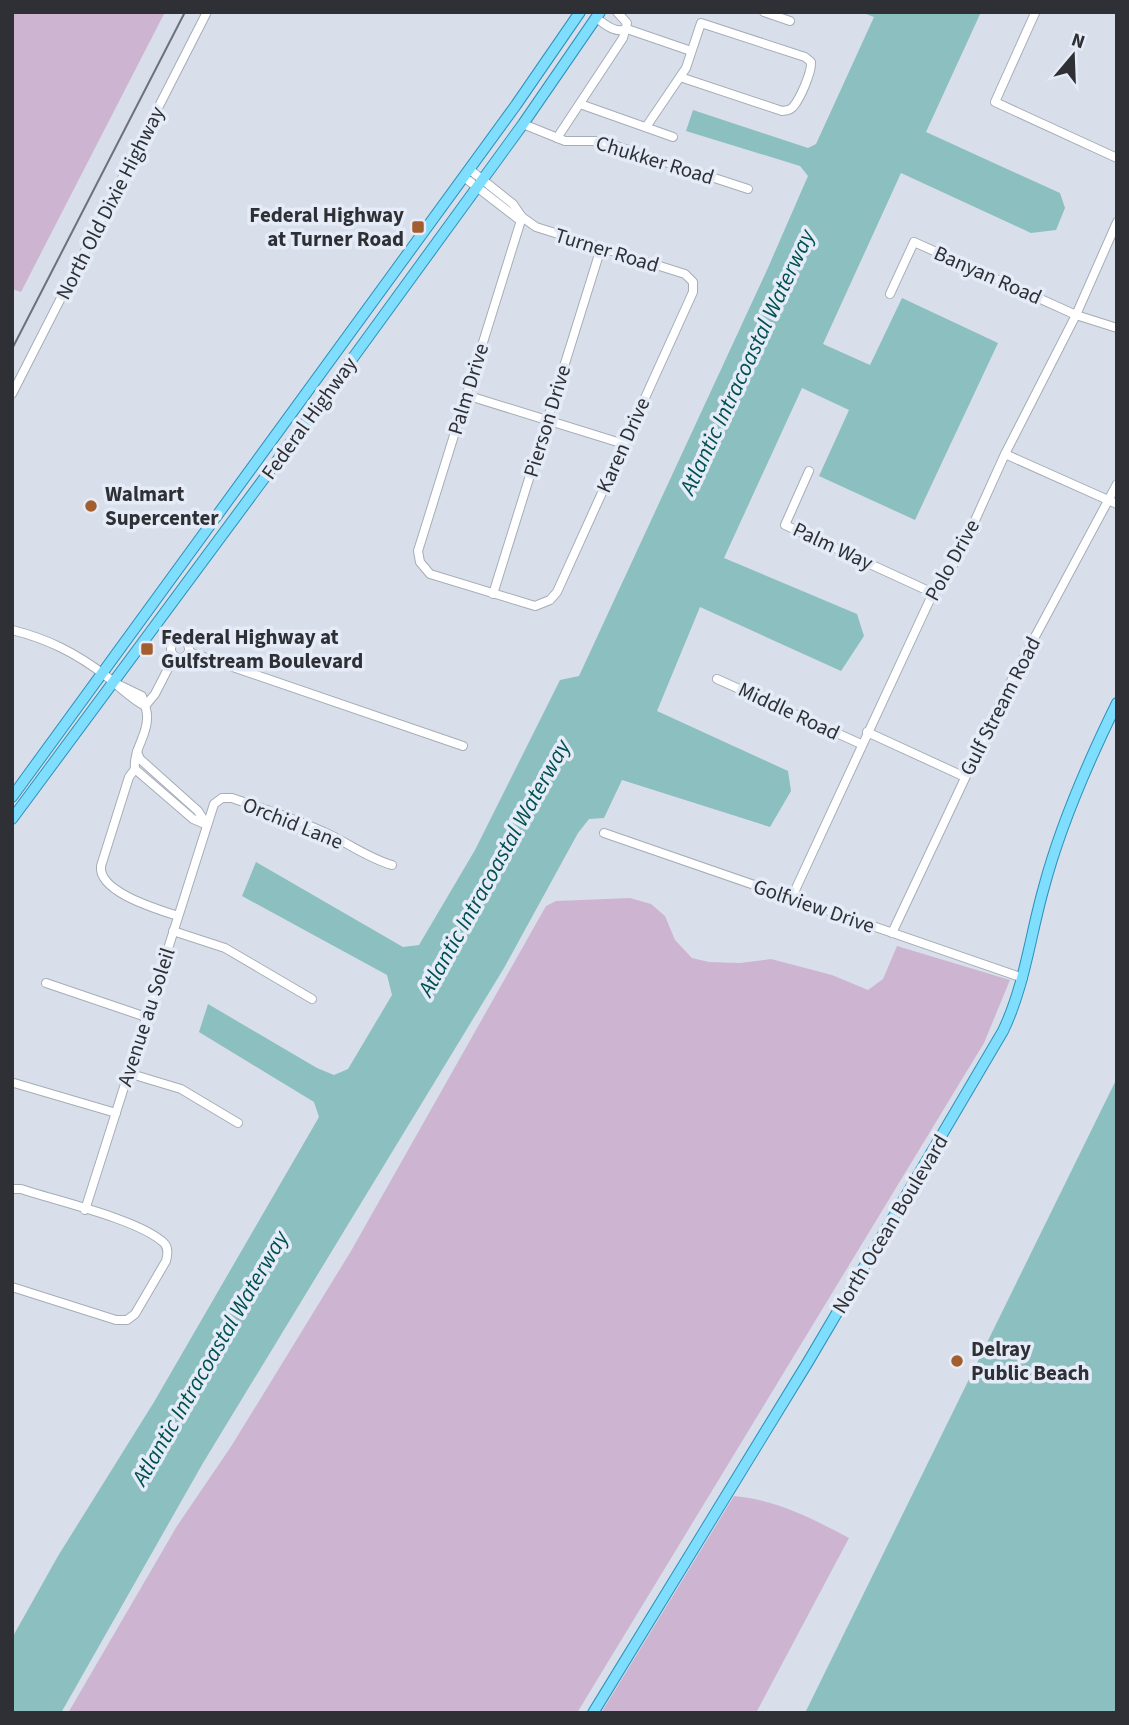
<svg xmlns="http://www.w3.org/2000/svg" width="1129" height="1725" font-family="'Source Sans 3',sans-serif">
	<style>
		.green { fill: #cdb5d2 }
		.water { fill: #8cbfc0 }
		.lines { fill: none; stroke-linecap: round; stroke-linejoin: round }
		.minor-casing { stroke: #a6adb7; stroke-width: 10 }
		.major-casing { stroke: #2b92b8; stroke-width: 12 }
		.minor { stroke: #fff; stroke-width: 8 }
		.major { stroke: #7fddfe; stroke-width: 10 }
		.rail { stroke: #6d7179; stroke-width: 2 }
		.poi-dot { fill: #a35e30; stroke: #e5ecf7; stroke-width: 2.5 }
		.labels { text-anchor: middle; dominant-baseline: central; stroke-width: 7; stroke-linejoin: round; paint-order: stroke }
		.street-label { font-size: 21px; fill: #2e3035; stroke: #e5ecf7 }
		.poi-label { font-size: 21px; font-weight: bold; fill: #2e3035; stroke: #e5ecf7; text-anchor: start }
		.water-label { font-size: 23px; font-style: italic; fill: #005051; stroke: #e5ecf7 }
	</style>
	<rect width="100%" height="100%" fill="#d8dfea"/>
	<g class="green">
		<path d="M12,12h153l-144,280 -9,-3z"/>
		<path d="M630,898l21,6 14,12 10,24 17,18 17,4 31,1 31,-4 61,16 36,15 15,-11 14,-33 113,34 -26,63 -407,670h-509l109,-187 55,-81 119,-194 195,-345 10,-5z"/>
		<path d="M734,1496c42,4 77,22 115,42l-93,175h-155z"/>
	</g>
	<g class="water">
		<path d="M861,12h120l-55,120 134,61 5,15 -9,22 -25,3 -130,-60 -78,171 47,21 32,-67 96,45 -83,177 -96,-44 30,-66 -47,-22 -78,170 133,56 7,22 -23,35 -141,-64 -43,104 131,60 3,20 -21,36 -148,-47 -18,38 -15,1 -11,14 -74,135 -301,495 -142,250h-49v-75l46,-82 96,-154 165,-285 -5,-15 -115,-70 9,-28 109,64 17,7 14,-6 44,-74 -5,-20 -145,-79 14,-34 147,85 16,-2 56,-95 85,-170 19,-4 188,-406 41,-94 -8,-10 -114,-35 7,-21 115,38 8,-4 58,-127z"/>
		<path d="M1117,1078v635h-312z"/>
	</g>
	<g class="lines">
		<g class="minor-casing">
			<g id="minor">
				<path d="M764,12l26,9"/>
				<path d="M1035,13l-40,89 122,56"/>
				<path d="M596,18c9,6 19,16 31,11l64,22"/>
				<path d="M580,104l93,33"/>
				<path d="M523,124l42,17h36l147,48"/>
				<path d="M646,127l40,-59 15,-45 104,34 6,5c1,10 -11,37 -18,45 -4,4 -5,3 -11,4l-102,-34"/>
				<path d="M557,138l66,-100 4,-15 -10,-11"/>
				<path d="M469,169l44,35 9,13"/>
				<path d="M464,177l53,41 5,-1 14,10 149,47 8,8v10l-136,300 -7,8 -15,6 -105,-32 -10,-12 -2,-11 104,-334"/>
				<path d="M890,294l24,-52 162,73 41,13"/>
				<path d="M12,394l195,-382"/>
				<path d="M466,395l158,49"/>
				<path d="M1005,454l112,50"/>
				<path d="M809,471l-24,54 148,68"/>
				<path d="M493,594l108,-346"/>
				<path d="M12,630c36,9 64,23 94,46 13,10 24,22 39,30"/>
				<circle cx="180" cy="649" r="9"/>
				<path d="M189,652l274,94"/>
				<path d="M717,679l144,65"/>
				<path d="M113,682l29,14c2,7 6,15 5,23 0,17 -14,31 -12,50l58,50 14,6"/>
				<path d="M145,706l10,-12 19,-37"/>
				<path d="M867,732l98,45"/>
				<path d="M137,752l3,7 58,52 9,14"/>
				<path d="M135,769l-6,8 -28,89c-3,26 56,43 77,50"/>
				<path d="M604,833l419,145"/>
				<path d="M791,899l142,-306 25,-35 47,-104 71,-139 41,-93"/>
				<path d="M173,931l52,17 87,51"/>
				<path d="M892,933l116,-246 109,-203"/>
				<path d="M46,983l100,34"/>
				<path d="M128,1073l53,16 57,34"/>
				<path d="M14,1083l102,30"/>
				<path d="M12,1189h9c36,12 116,30 142,53 6,5 5,12 3,19l-31,53 -8,6h-11l-104,-33"/>
				<path d="M85,1210l129,-406 8,-6h10c31,11 62,20 92,34 23,10 43,26 68,33"/>
			</g>
		</g>
		<g class="major-casing">
			<g id="major">
				<path d="M12,797l504,-692 64,-93"/>
				<path d="M12,819l319,-431 192,-264 77,-112"/>
				<path d="M593,1713l215,-351 195,-331c22,-46 27,-95 41,-144 17,-64 44,-125 73,-184"/>
			</g>
		</g>
		<use href="#minor" class="minor"/>
		<use href="#major" class="major"/>
		<path class="rail" d="M12,349l173,-337"/>
	</g>
	<g class="poi-dot">
		<rect x="411" y="220" width="14" height="14" rx="3.5"/>
		<circle cx="91" cy="506" r="7"/>
		<rect x="140" y="642" width="14" height="14" rx="3.5"/>
		<circle cx="957" cy="1361" r="7"/>
	</g>
	<g class="labels">
		<g class="street-label">
			<text transform="translate(655 160) rotate(17)">Chukker Road</text>
			<text transform="translate(110 203) rotate(-63)">North Old Dixie Highway</text>
			<text transform="translate(607 250) rotate(17)">Turner Road</text>
			<text transform="translate(988 275) rotate(24)">Banyan Road</text>
			<text transform="translate(468 389) rotate(-73)">Palm Drive</text>
			<text transform="translate(309 418) rotate(-54)">Federal Highway</text>
			<text transform="translate(547 421) rotate(-73)">Pierson Drive</text>
			<text transform="translate(623 445) rotate(-66)">Karen Drive</text>
			<text transform="translate(833 546) rotate(25)">Palm Way</text>
			<text transform="translate(952 560) rotate(-61)">Polo Drive</text>
			<text transform="translate(1000 706) rotate(-63)">Gulf Stream Road</text>
			<text transform="translate(789 711) rotate(25)">Middle Road</text>
			<text transform="translate(293 823) rotate(22)">Orchid Lane</text>
			<text transform="translate(814 906) rotate(19)">Golfview Drive</text>
			<text transform="translate(146 1017) rotate(-72)">Avenue au Soleil</text>
			<text transform="translate(890 1224) rotate(-59)">North Ocean Boulevard</text>
		</g>
		<g class="poi-label">
			<text x="404" y="215" text-anchor="end">Federal Highway<tspan x="404" dy="24">at Turner Road</tspan></text>
			<text x="105" y="494">Walmart<tspan x="105" dy="24">Supercenter</tspan></text>
			<text x="161" y="637">Federal Highway at<tspan x="161" dy="24">Gulfstream Boulevard</tspan></text>
			<text x="971" y="1349">Delray<tspan x="971" dy="24">Public Beach</tspan></text>
		</g>
		<g class="water-label">
			<text transform="translate(747 362) rotate(-65)">Atlantic Intracoastal Waterway</text>
			<text transform="translate(494 868) rotate(-61)">Atlantic Intracoastal Waterway</text>
			<text transform="translate(210 1358) rotate(-60)">Atlantic Intracoastal Waterway</text>
		</g>
	</g>
	<rect width="1129" height="1725" fill="none" stroke="#2e3035" stroke-width="28"/>
	<g transform="translate(1073 56) rotate(19)" stroke="#e5ecf7" stroke-width="5" paint-order="stroke">
	<path d="M0-5L12 26L0 18L-12 26Z" fill="#2e3035"/>
	<text y="-10" font-size="19" font-weight="bold" text-anchor="middle" fill="#2e3035">N</text>
	</g>
</svg>
